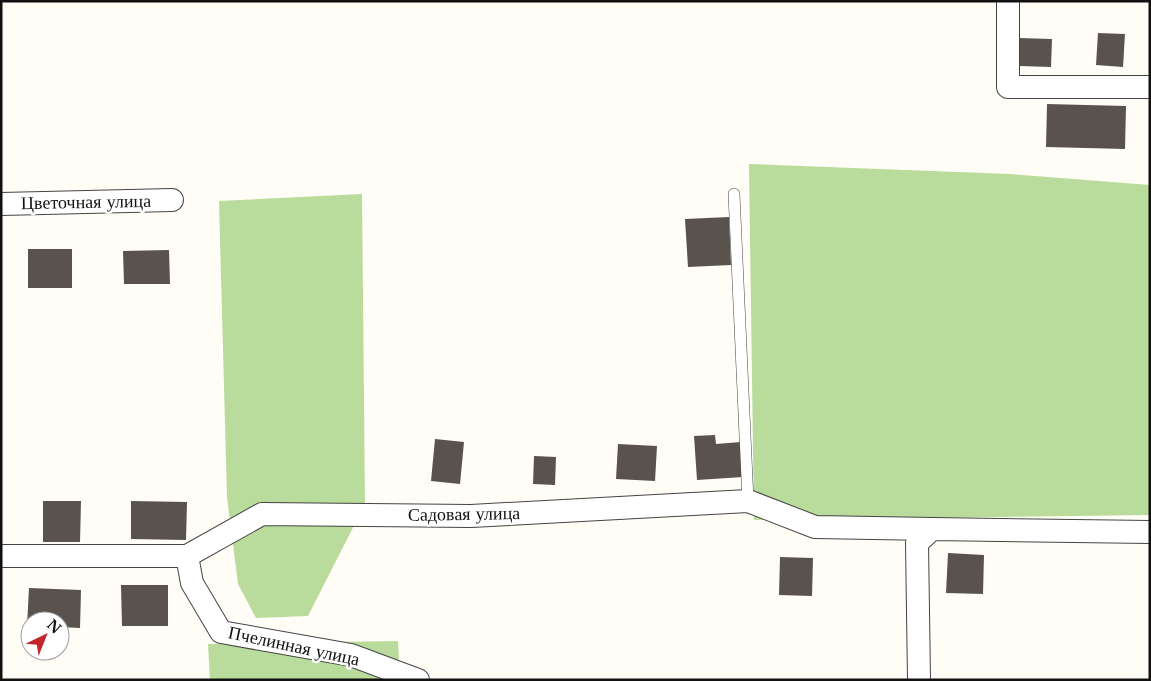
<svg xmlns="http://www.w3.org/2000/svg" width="1151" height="681" font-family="'Libre Baskerville',serif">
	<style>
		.forest { fill: #b9dc9c }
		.building { fill: #5a524d }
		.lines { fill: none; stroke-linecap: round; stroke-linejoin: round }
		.service-casing { stroke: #444; stroke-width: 12 }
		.minor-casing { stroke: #444; stroke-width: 24 }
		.service { stroke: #fff; stroke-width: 11 }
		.minor { stroke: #fff; stroke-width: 22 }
		.labels { text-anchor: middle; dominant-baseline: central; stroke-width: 5; stroke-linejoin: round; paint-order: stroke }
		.street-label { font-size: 18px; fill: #111; stroke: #fff }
	</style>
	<rect width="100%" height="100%" fill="#fffdf5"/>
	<g class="forest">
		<path d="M749,164l261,10 140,11v330l-396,5z"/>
		<path d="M362,194l3,310 -57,112 -52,2 -18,-34 -11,-87 -8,-296z"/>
		<path d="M398,641l2,39h-190l-2,-36z"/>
	</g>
	<g class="building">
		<path d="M1098,33l27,1 -2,33 -27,-2z"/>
		<path d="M1020,38l32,1 -1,28 -32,-1z"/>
		<path d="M1047,104l79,2 -1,43 -79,-2z"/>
		<path d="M729,217l2,48 -43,2 -3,-48z"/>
		<rect x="28" y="249" width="44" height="39"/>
		<path d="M169,250l1,34h-46l-1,-33z"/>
		<path d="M715,435l1,9 25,-2 2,35 -46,3 -3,-44z"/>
		<path d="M435,439l29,3 -4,42 -29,-3z"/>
		<path d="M618,444l39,2 -2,35 -39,-2z"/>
		<path d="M534,456l22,1 -1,28 -22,-1z"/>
		<path d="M43,501h38l-1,41h-37z"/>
		<path d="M131,501l56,1 -1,38 -55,-1z"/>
		<path d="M948,553l36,2 -1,39 -37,-1z"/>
		<path d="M780,557l33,1 -1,38 -33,-1z"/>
		<path d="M121,585h47v41h-46z"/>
		<path d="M29,588l52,2 -1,38 -20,-1v-6h-30v5h-3z"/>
	</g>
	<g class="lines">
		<g class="service-casing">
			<path id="service" d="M734,194l14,307"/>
		</g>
		<g class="minor-casing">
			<g id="minor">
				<path d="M1008,1v86h142"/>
				<path d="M1,204l171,-4"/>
				<path d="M1,556h186l75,-42 209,2 277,-15 67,26 117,2"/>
				<path d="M187,556l5,27 29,49 130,23 67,25"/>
				<path d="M919,680l-2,-137 15,-14 218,3"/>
			</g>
		</g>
		<use href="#service" class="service"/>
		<use href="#minor" class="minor"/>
	</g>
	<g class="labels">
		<g class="street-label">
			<text transform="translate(86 202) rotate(-1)">Цветочная улица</text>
			<text transform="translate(464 514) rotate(-1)">Садовая улица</text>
			<text transform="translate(294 646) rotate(12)">Пчелинная улица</text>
		</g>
	</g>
	<rect width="1151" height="681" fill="none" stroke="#111111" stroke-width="5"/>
	<g transform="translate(45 636) rotate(43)"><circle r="24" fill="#ffffff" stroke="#a0a0a0"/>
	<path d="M0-4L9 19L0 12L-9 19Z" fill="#c4262e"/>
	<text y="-8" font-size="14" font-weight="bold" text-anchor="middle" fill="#111111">N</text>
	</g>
</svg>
